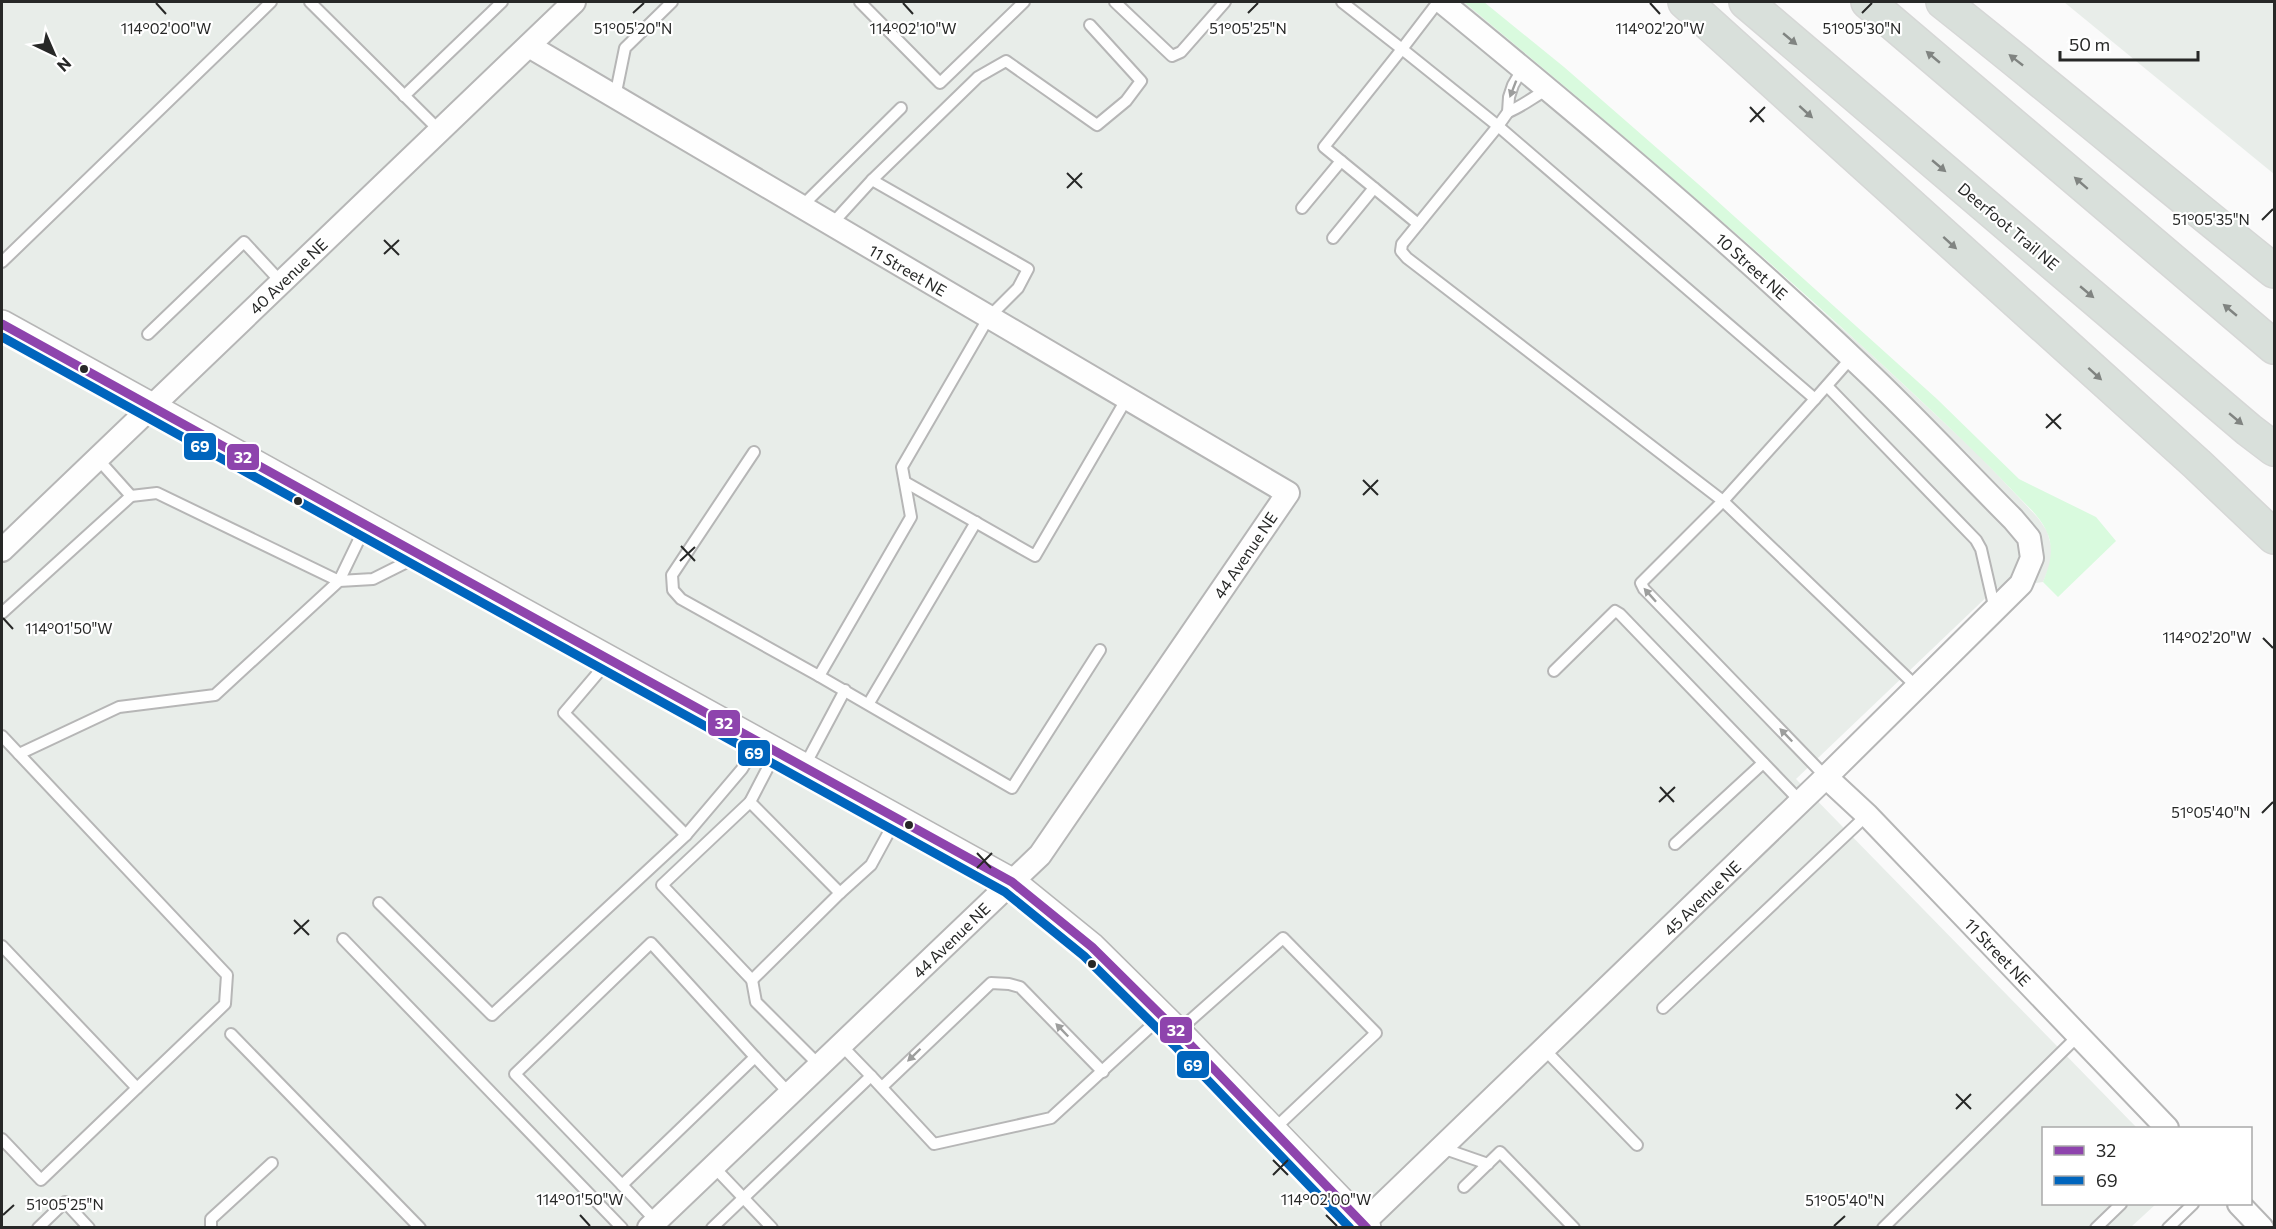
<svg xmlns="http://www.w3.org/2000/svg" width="2276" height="1229" font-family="Commissioner,sans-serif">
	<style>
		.built { fill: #e8ede9 }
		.green { fill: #d9fade }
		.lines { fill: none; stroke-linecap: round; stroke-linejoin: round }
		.service-casing { stroke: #b6b6b6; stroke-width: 14 }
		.minor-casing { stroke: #b6b6b6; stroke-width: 26 }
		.tertiary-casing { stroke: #b6b6b6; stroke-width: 30 }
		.motorway-casing { stroke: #d6d7d6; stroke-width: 36 }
		.service { stroke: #fefefe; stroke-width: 10 }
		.minor { stroke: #fefefe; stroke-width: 22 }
		.tertiary { stroke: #fefefe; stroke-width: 27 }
		.motorway { stroke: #d9e0db; stroke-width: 33 }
		.bus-1-casing { stroke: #fff; stroke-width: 14 }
		.bus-2-casing { stroke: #fff; stroke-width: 14 }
		.bus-1 { stroke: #8e44ad; stroke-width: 9 }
		.bus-2 { stroke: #0065bd; stroke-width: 9 }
		.oneway { fill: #808481 }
		.oneway2 { fill: #9d9e9d }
		.ticks { fill: none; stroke: #272827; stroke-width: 2 }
		.bus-dot { fill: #272827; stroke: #fff; stroke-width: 2 }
		.labels { text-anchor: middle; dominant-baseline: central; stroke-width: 4.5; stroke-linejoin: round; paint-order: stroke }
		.street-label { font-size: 16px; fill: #272827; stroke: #fff }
		.ticks-label { font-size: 15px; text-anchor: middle; fill: #272827; stroke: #fff; stroke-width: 4.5; stroke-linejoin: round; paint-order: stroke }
		.line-badge { stroke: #fff; stroke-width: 2 }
		.badge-label { font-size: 16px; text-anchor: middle; font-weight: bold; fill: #fff }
	</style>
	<rect width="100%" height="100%" fill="#fafafa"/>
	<g class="built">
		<path d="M2,2h1462l141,118 256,225 118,110 59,63 9,13 5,18 -2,17 -7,16 -47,6 -200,191 341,349h-93v76h112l-25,23h-2129z"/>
		<path d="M2064,2h210v172z"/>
	</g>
	<path class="green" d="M1464,2h20l80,65 141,123 232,209 82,80 77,38 20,24 -58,56 -15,-15c7,-17 12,-34 3,-52 -8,-16 -23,-28 -35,-41 -30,-32 -62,-62 -94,-92 -146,-137 -300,-267 -453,-395z"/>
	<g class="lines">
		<g class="service-casing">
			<g id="service">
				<path d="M310,2l130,129"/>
				<path d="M860,2l80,81 84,-81"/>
				<path d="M1115,2l57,54 9,-4 44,-50"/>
				<path d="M1342,2l60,47 -78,98 94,77"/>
				<path d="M1438,2l-36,47 96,77 10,-14 1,-15 4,-12 10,-17"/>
				<path d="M404,96l98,-94"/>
				<path d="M615,97l10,-49 47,-46"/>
				<path d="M1508,112c15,-6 25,-15 40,-23"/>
				<path d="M872,180l106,-103 28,-16 91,64 29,-24 15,-20 -51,-56"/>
				<path d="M801,207l100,-99"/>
				<path d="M1302,208l39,-47"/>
				<path d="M831,225l41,-45 156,89 -10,19 -29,29 -87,150 9,50 -92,159 193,112 88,-138"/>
				<path d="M1333,238l41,-50"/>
				<path d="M2,262l269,-260"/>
				<path d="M148,334l96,-92 37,40"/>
				<path d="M1827,386l149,154 5,9 14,61"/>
				<path d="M1815,399l37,-42"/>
				<path d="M754,452l-82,123 1,15 8,9 138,77"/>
				<path d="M905,482l130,74 92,-158"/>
				<path d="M131,496l26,-3 182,88 27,-56"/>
				<path d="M2,613l129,-117 -34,-38"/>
				<path d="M609,660l-45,53 122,122 56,-66 16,-27"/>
				<path d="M1554,671l61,-60 5,3 181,188"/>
				<path d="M869,703l107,-181"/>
				<path d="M2,736l225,239 -2,29 -88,84"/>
				<path d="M776,752l-26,50 90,91 31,-28 25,-46"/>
				<path d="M19,754l100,-47 96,-12 124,-114 34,-2 44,-22"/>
				<path d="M804,767l41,-77"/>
				<path d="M1826,777l-182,-188 -3,-6 82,-82 92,-102 -317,-273 -96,118 -1,7 6,7 316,243 194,186"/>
				<path d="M750,802l-88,83 90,95 88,-87"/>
				<path d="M1675,844l88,-81"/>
				<path d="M379,903l113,112 194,-180"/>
				<path d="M343,939l279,289"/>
				<path d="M2,946l135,142 -96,92 -39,-41"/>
				<path d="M752,980l4,22 63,63"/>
				<path d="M1663,1008l204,-193"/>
				<path d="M1177,1032l106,-94 93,95 -103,97"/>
				<path d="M231,1034l189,194"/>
				<path d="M1545,1050l92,95"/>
				<path d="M871,1076l63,68 117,-26 111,-102"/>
				<path d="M882,1087l109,-104 18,1 11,3 83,85"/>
				<path d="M1442,1148l46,16"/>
				<path d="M713,1166l59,62"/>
				<path d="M622,1185l-107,-111 136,-131 104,114"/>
				<path d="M1464,1187l36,-35 74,76"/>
				<path d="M656,1221l-34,-36 133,-128 34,36"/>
				<path d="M38,1228l27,-26 24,26"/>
				<path d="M211,1228v-9l61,-56"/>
				<path d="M712,1228l159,-152 -30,-31"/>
				<path d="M1883,1228l195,-192"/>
				<path d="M2096,1228l25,-24"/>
				<path d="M2168,1228l25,-24"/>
			</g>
		</g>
		<g class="minor-casing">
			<g id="minor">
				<path d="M529,46l759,447 -248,362 -391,373"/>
				<path d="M2,550l572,-548"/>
				<path d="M1826,777l41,38 300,313"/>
				<path d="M2239,1204l23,24"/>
				<path d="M1358,1228l468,-451 195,-193 11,-26 -3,-20 -16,-19c-50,-50 -99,-103 -150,-151 -135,-129 -278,-249 -421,-366"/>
			</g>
		</g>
		<g class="tertiary-casing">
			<path id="tertiary" d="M2,324l1010,558 80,65 91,90 184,191"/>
		</g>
		<g class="motorway-casing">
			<g id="motorway">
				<path d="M1685,2l512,462 77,73"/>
				<path d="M1746,2l503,428 25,19"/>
				<path d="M1868,2l406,345"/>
				<path d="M1943,2c111,88 220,180 331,269"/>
			</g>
		</g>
		<use href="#service" class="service"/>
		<use href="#minor" class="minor"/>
		<use href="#tertiary" class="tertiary"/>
		<use href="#motorway" class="motorway"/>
		<g class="bus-1-casing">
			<path id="bus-1" d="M2,324l1010,558 80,65 91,90 184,191"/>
		</g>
		<g class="bus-2-casing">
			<path id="bus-2" d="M2,337l1003,555 79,64 90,89 176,183"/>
		</g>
		<use href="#bus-1" class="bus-1"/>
		<use href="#bus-2" class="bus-2"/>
	</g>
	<defs><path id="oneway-solid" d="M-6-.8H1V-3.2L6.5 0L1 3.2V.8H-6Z" transform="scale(1.5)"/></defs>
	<g class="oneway">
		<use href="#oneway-solid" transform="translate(1790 39) rotate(40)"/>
		<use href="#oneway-solid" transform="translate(1933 57) rotate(-140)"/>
		<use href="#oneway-solid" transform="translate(2016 60) rotate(-142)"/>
		<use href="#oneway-solid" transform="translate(1806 112) rotate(42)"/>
		<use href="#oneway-solid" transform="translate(1939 166) rotate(40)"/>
		<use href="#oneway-solid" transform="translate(2081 183) rotate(-139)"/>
		<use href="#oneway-solid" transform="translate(1950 243) rotate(42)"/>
		<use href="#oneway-solid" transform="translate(2087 292) rotate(40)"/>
		<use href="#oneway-solid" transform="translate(2230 310) rotate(-140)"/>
		<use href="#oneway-solid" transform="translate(2095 374) rotate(42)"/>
		<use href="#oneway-solid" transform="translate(2236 419) rotate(40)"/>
	</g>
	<g class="oneway2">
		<use href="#oneway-solid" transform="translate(1513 89) rotate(111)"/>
		<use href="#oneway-solid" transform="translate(1650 595) rotate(-132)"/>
		<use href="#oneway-solid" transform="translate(1786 735) rotate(-134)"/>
		<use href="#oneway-solid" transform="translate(1062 1030) rotate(-134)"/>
		<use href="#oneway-solid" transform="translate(914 1055) rotate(136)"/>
	</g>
	<path class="ticks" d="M156,3l10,11M903,3l10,11M1650,3l10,11M633,13l11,-10M1248,13l10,-10M1862,13l10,-10M1750,107l14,15M1750,122l15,-15M1067,173l15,15M1067,188l15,-15M2262,220l11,-11M384,240l15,15M384,254l15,-14M2046,414l15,15M2046,428l15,-14M1363,480l15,15M1363,495l15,-15M681,546l14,15M680,561l15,-14M3,618l10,11M2263,638l10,10M1660,787l14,15M1659,802l16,-15M2262,813l11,-11M977,853l14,15M977,868l15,-15M294,920l15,15M294,934l15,-14M1956,1094l15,15M1956,1109l15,-15M1273,1160l15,15M1273,1175l15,-15M3,1215l11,-10M580,1215l10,11M1326,1215l11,11M1834,1226l11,-10"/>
	<g class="bus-dot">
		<circle cx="84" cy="369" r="5"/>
		<circle cx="298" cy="501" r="5"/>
		<circle cx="909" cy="825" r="5"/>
		<circle cx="1092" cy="964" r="5"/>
	</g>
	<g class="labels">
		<g class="street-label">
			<text transform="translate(2009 226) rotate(40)">Deerfoot Trail NE</text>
			<text transform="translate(1752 266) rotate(42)">10 Street NE</text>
			<text transform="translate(908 270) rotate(30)">11 Street NE</text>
			<text transform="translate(288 276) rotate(-44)">40 Avenue NE</text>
			<text transform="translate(1245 555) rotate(-56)">44 Avenue NE</text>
			<text transform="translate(1702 898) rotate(-44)">45 Avenue NE</text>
			<text transform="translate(951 940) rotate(-44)">44 Avenue NE</text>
			<text transform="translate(1998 952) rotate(46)">11 Street NE</text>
		</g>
	</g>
	<g class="ticks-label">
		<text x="633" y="34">51°05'20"N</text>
		<text x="1248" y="34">51°05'25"N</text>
		<text x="1862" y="34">51°05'30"N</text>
		<text x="166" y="34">114°02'00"W</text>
		<text x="913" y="34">114°02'10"W</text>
		<text x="1660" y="34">114°02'20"W</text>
		<text x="2211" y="225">51°05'35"N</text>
		<text x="69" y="634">114°01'50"W</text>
		<text x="2207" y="643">114°02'20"W</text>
		<text x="2211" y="818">51°05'40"N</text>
		<text x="580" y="1205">114°01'50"W</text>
		<text x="1326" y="1205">114°02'00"W</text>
		<text x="1845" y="1206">51°05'40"N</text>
		<text x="65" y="1210">51°05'25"N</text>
	</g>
	<g class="line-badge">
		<rect x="183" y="432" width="34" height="29" rx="6" fill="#0065bd"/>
		<rect x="226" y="443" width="34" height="28" rx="6" fill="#8e44ad"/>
		<rect x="707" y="709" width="34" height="28" rx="6" fill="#8e44ad"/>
		<rect x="737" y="739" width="34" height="28" rx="6" fill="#0065bd"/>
		<rect x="1159" y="1016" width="34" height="28" rx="6" fill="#8e44ad"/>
		<rect x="1176" y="1050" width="34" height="29" rx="6" fill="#0065bd"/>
	</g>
	<g class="badge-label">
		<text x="200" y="452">69</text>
		<text x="243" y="463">32</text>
		<text x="724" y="729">32</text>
		<text x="754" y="759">69</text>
		<text x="1176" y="1036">32</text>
		<text x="1193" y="1071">69</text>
	</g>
	<rect width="2276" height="1229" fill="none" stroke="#272827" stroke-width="6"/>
	<rect x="2042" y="1127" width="210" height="78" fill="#ffffff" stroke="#a9a9a9" stroke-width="1.5"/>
	<rect x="2054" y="1146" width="30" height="9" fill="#8e44ad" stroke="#a9a9a9" stroke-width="1.5"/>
	<text x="2096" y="1157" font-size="18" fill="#272827">32</text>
	<rect x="2054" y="1176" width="30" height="9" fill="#0065bd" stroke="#a9a9a9" stroke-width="1.5"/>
	<text x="2096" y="1187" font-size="18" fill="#272827">69</text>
	<g transform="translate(54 54) rotate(136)" stroke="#ffffff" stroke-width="4.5" paint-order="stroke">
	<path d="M0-4.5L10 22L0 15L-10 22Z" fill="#272827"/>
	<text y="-9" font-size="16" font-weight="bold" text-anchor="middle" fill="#272827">N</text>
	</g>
	<path d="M2060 51v9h138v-9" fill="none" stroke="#272827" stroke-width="3"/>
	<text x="2069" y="51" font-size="18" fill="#272827" stroke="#ffffff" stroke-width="4.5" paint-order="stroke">50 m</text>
</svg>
